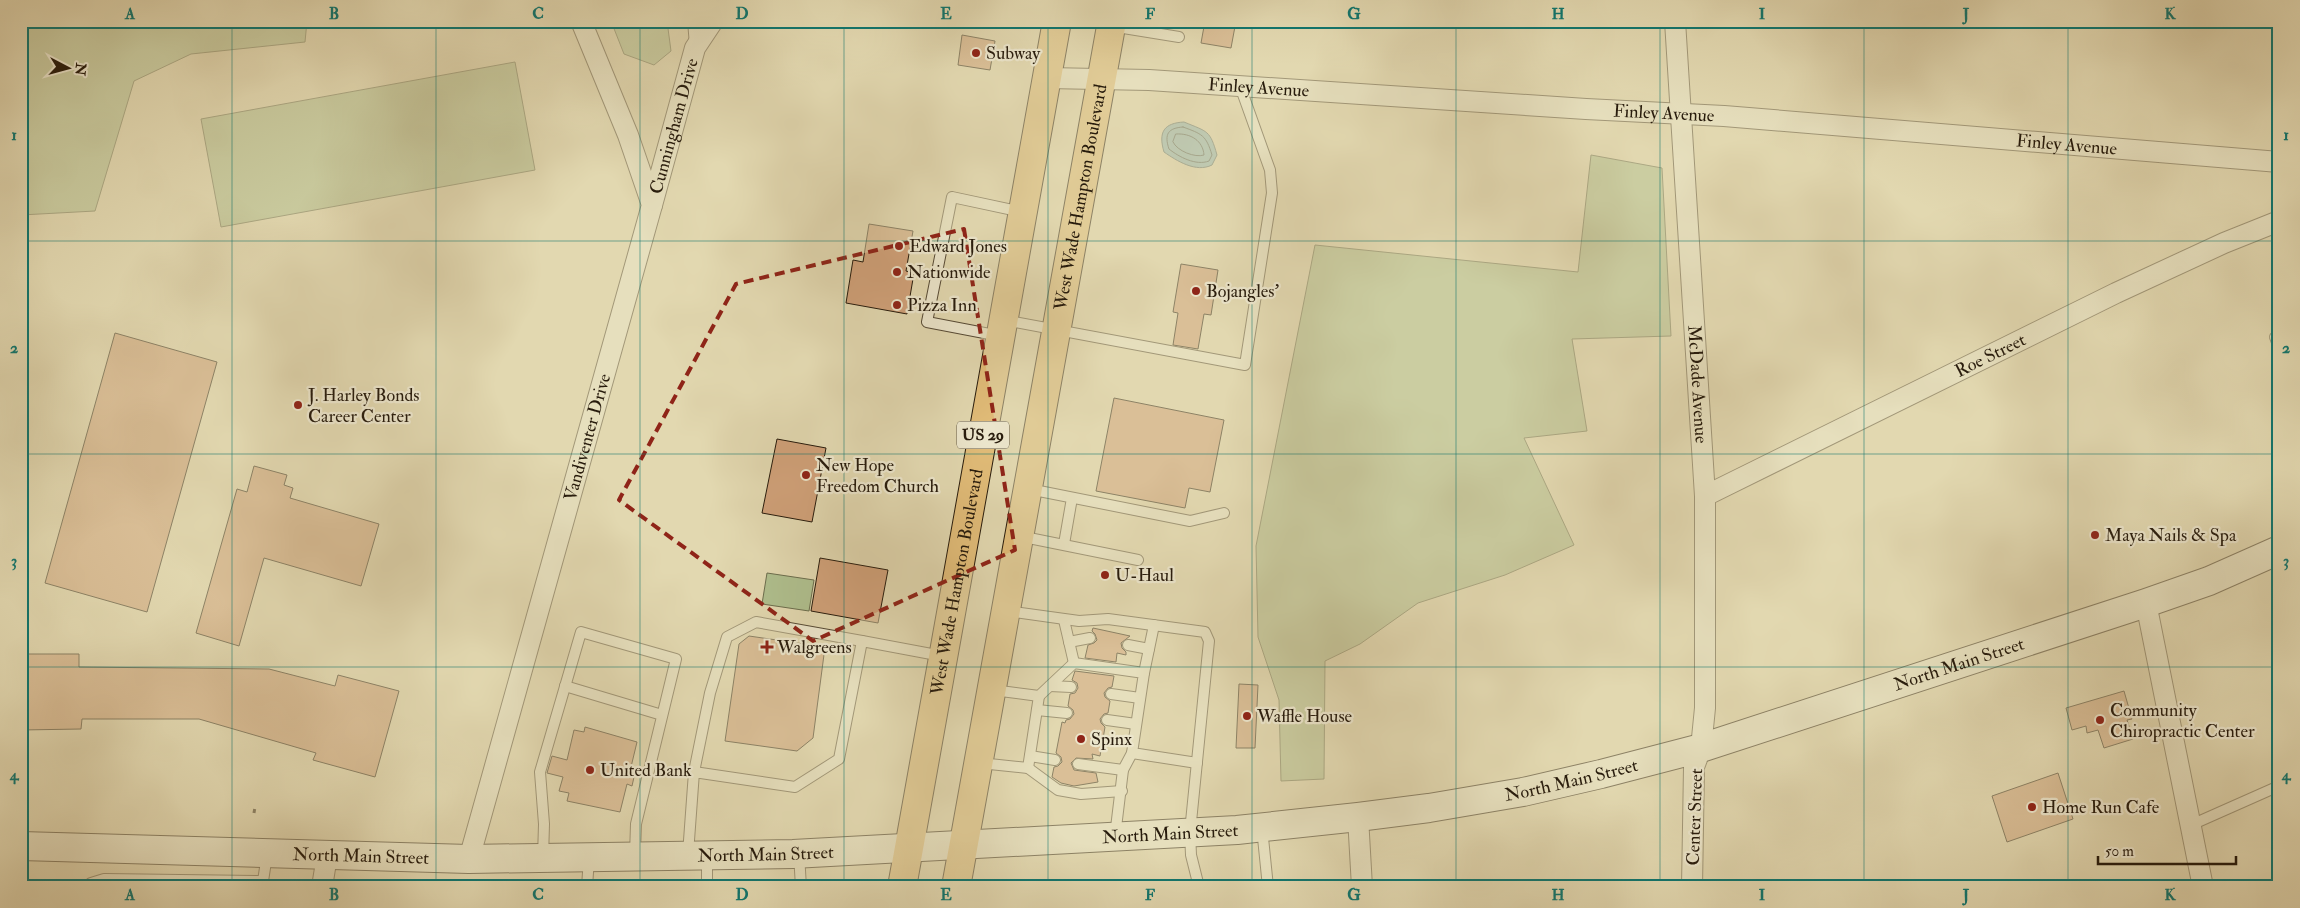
<svg xmlns="http://www.w3.org/2000/svg" width="2300" height="908" font-family="'IM FELL Double Pica',serif">
	<style>
		.green { fill: #afbf8e; stroke: #6b6d4d }
		.water { fill: #97b8b4; stroke: #6a7971 }
		.lines { fill: none; stroke-linecap: round; stroke-linejoin: round }
		.shore { stroke: #5f6a60; stroke-width: 1 }
		.building { fill: #d0a179; stroke: #271b0c }
		.service-casing { stroke: #564a35; stroke-width: 12 }
		.minor-casing { stroke: #564a35; stroke-width: 22 }
		.secondary-casing { stroke: #271b0c; stroke-width: 30 }
		.primary-casing { stroke: #271b0c; stroke-width: 30 }
		.path { stroke: #271b0c; stroke-width: 3; stroke-dasharray: 4 2.5; stroke-linecap: butt }
		.service { stroke: #ece6cc; stroke-width: 10 }
		.minor { stroke: #ece6cc; stroke-width: 20 }
		.secondary { stroke: #ece6cc; stroke-width: 28 }
		.primary { stroke: #e1bc78; stroke-width: 28 }
		.marked { fill: none; stroke: #8f2418; stroke-width: 4; stroke-dasharray: 10 6; stroke-linejoin: round }
		.grid { fill: none; stroke: #0f766e; stroke-width: 1; stroke-opacity: 0.55 }
		.poi-dot { fill: #8f2418; stroke: #ece6cc; stroke-width: 2 }
		.labels { text-anchor: middle; dominant-baseline: central; stroke-width: 4.5; stroke-linejoin: round; paint-order: stroke }
		.shield { fill: #ece6cc; stroke: #625846; stroke-width: 1 }
		.shield-label { font-size: 16px; font-weight: bold; fill: #271b0c }
		.poi-label { font-size: 18px; fill: #271b0c; stroke: #ece6cc; text-anchor: start }
		.street-label { font-size: 18px; fill: #271b0c; stroke: #ece6cc }
		.neatline { fill: none; stroke: #0f766e; stroke-width: 2 }
		.grid-label { font-size: 16px; text-anchor: middle; font-weight: bold; fill: #0f766e }
	</style>
	<rect width="100%" height="100%" fill="#e2d8b0"/>
	<filter id="stains"><feTurbulence type="fractalNoise" baseFrequency=".004" numOctaves="4"/><feColorMatrix values="0 0 0 0 .2 0 0 0 0 .09 0 0 0 0 .02 0 0 0 .5 -.17"/></filter>
	<radialGradient id="worn" r=".72"><stop offset=".6" stop-color="#630" stop-opacity="0"/><stop offset="1" stop-color="#630" stop-opacity=".3"/></radialGradient>
	<g class="green">
		<path d="M21,21h286l-2,21 -114,12 -57,27 -39,130 -74,4z"/>
		<path d="M611,21h56l4,30 -17,14 -30,-11z"/>
		<path d="M515,62l20,108 -314,57 -20,-108z"/>
		<path d="M1591,155l71,13 9,168 -99,3 15,92 -63,7 50,107 -69,30 -87,28 -58,41 -35,17 -1,118 -43,2 -2,-81 -21,-63 -2,-91 59,-301 263,27z"/>
		<path d="M767,573l47,7 -5,31 -47,-7z"/>
	</g>
	<path class="water" d="M1184,122c24,10 26,8 33,33l-5,10c-16,8 -35,-4 -48,-13 -6,-20 0,-29 20,-30z"/>
	<g class="lines">
		<g class="shore">
			<path d="M1183,127c19,7 23,8 29,28l-3,6c-13,5 -30,-4 -40,-12 -5,-15 -1,-21 14,-22z"/>
			<path d="M1176,134c15,-1 27,7 28,21 -9,3 -27,-4 -31,-13z"/>
		</g>
	</g>
	<g class="building">
		<path d="M1205,21h31l-5,27 -30,-5z"/>
		<path d="M962,35l33,6 -5,29 -32,-5z"/>
		<path d="M869,224l44,7 -7,40 8,2 -7,41 -61,-11 7,-43 10,2z"/>
		<path d="M1181,264l37,6 -7,45 -7,-1 -6,35 -25,-4 5,-32 -5,-1z"/>
		<path d="M115,333l102,29 -70,250 -102,-29z"/>
		<path d="M1114,398l110,22 -14,72 -21,-4 -4,20 -89,-17z"/>
		<path d="M777,439l49,9 -14,74 -50,-9z"/>
		<path d="M254,466l33,9 -3,10 9,3 -3,10 89,26 -18,62 -97,-28 -25,88 -43,-13 41,-144 10,3z"/>
		<path d="M820,558l68,12 -10,53 -67,-12z"/>
		<path d="M1093,628l37,8 -9,7 1,5 4,4v3l-9,-2 -1,9 -31,-4 3,-13 6,-2 3,-3 -2,-6 -3,-3z"/>
		<path d="M749,636l76,11 -12,91 -16,13 -72,-10 14,-97z"/>
		<path d="M21,654h58v13l190,2 66,17 3,-11 61,16 -24,86 -62,-17 3,-7 -117,-34h-117l-1,10 -60,1z"/>
		<path d="M1075,671l39,5 -2,11 -4,1 -4,5 1,4 5,4 -2,12 -4,1 -4,5 1,4 4,4 -5,29 -8,-2 1,5 -17,-1 -5,5 3,7 22,3 2,9 -24,4 -13,-3 -9,-6 2,-10 4,-1 4,-4 -1,-5 -5,-4 6,-31 3,1 1,-3 4,-1 4,-5 -1,-4 -5,-4 2,-12 5,-1 3,-5 -1,-5 -5,-3z"/>
		<path d="M1239,684l19,1 -3,63h-19z"/>
		<path d="M2124,691l8,28 -5,1 6,19 -29,9 -6,-18 -11,3 -1,-7 -14,4 -6,-22z"/>
		<path d="M585,727l52,15 -6,25 5,1 -4,18 -5,-2 -7,28 -53,-11 2,-8 -10,-2 4,-14 -16,-4 5,-17 15,4 7,-30 10,2z"/>
		<path d="M2058,773l15,46 -66,23 -15,-46z"/>
	</g>
	<g class="lines">
		<g class="service-casing">
			<g id="service">
				<path d="M693,21l2,24"/>
				<path d="M1111,26l68,11"/>
				<path d="M1004,320l241,45 27,-172 -2,-23 -30,-84"/>
				<path d="M1000,336l-73,-14 25,-125 70,15"/>
				<path d="M2279,336l-4,1 4,11"/>
				<path d="M1029,489l161,32 34,-8"/>
				<path d="M1019,536l119,24"/>
				<path d="M1064,544l8,-46"/>
				<path d="M1007,611l72,10 29,-2 97,13 4,9 -19,191 1,23 8,32"/>
				<path d="M1064,620l10,43"/>
				<path d="M1069,642l21,-4"/>
				<path d="M1128,645l21,4"/>
				<path d="M1144,673l10,-48"/>
				<path d="M565,686l97,29"/>
				<path d="M1050,686l21,1"/>
				<path d="M993,690l46,6 35,-33 70,10 -12,80 65,10"/>
				<path d="M1111,694l29,4"/>
				<path d="M1037,710l30,3"/>
				<path d="M1107,720l29,4"/>
				<path d="M1030,756l25,4"/>
				<path d="M980,763l48,5 11,-72"/>
				<path d="M1078,764l45,6"/>
				<path d="M1028,768l30,22 23,4 41,-3"/>
				<path d="M694,772l16,-79 17,-56 29,-15 106,19"/>
				<path d="M2191,825l88,-39"/>
				<path d="M1262,828l6,59"/>
				<path d="M1115,836l8,-66 9,-17"/>
				<path d="M688,854l6,-82 101,15 44,-28 23,-118 80,15"/>
				<path d="M799,854l2,33"/>
				<path d="M707,856v31"/>
				<path d="M543,858l1,-34 -4,-52 41,-140 95,27 -40,165 -1,31"/>
				<path d="M91,887v-4l13,-4 159,2 4,-26"/>
				<path d="M587,887l2,-29"/>
			</g>
		</g>
		<g class="minor-casing">
			<g id="minor">
				<path id="s1" d="M1675,21l30,475v212l-4,40 -7,19 -2,120"/>
				<path id="s2" d="M1047,78l102,2 437,29 138,7 555,46"/>
				<path id="s3" d="M652,205l43,-157 18,-27"/>
				<path id="s4" d="M1705,496l411,-203 108,-50 55,-22"/>
				<path d="M2146,603l57,284"/>
				<path d="M1358,817l4,70"/>
				<path id="s5" d="M469,859l183,-654 -24,-70 -47,-114"/>
				<path d="M322,887l5,-31"/>
			</g>
		</g>
		<g class="secondary-casing">
			<g id="secondary">
				<path id="s6" d="M21,846l448,13 324,-5 444,-24 121,-13 71,-9 94,-16 78,-18 100,-26 445,-145 63,-22 70,-31"/>
			</g>
		</g>
		<g class="primary-casing">
			<g id="primary">
				<path id="s7" d="M902,887l155,-866"/>
				<path id="s8" d="M956,887l156,-866"/>
			</g>
		</g>
		<path class="path" d="M254,813l1,-6"/>
		<use href="#service" class="service"/>
		<use href="#minor" class="minor"/>
		<use href="#secondary" class="secondary"/>
		<use href="#primary" class="primary"/>
	</g>
	<path d="M0 0H2300V908H0ZM964,229l51,321 -202,91 -194,-141 117,-216z" fill="#e2d8b0" fill-opacity=".55" fill-rule="evenodd"/>
	<path class="marked" d="M964,229l51,321 -202,91 -194,-141 117,-216z"/>
	<path class="grid" d="M232,21v866M436,21v866M640,21v866M844,21v866M1048,21v866M1252,21v866M1456,21v866M1660,21v866M1864,21v866M2068,21v866M21,241h2258M21,454h2258M21,667h2258"/>
	<g class="poi-dot">
		<circle cx="976" cy="53" r="5"/>
		<circle cx="899" cy="246" r="5"/>
		<circle cx="897" cy="272" r="5"/>
		<circle cx="1196" cy="291" r="5"/>
		<circle cx="897" cy="305" r="5"/>
		<circle cx="298" cy="405" r="5"/>
		<circle cx="806" cy="475" r="5"/>
		<circle cx="2095" cy="535" r="5"/>
		<circle cx="1105" cy="575" r="5"/>
		<path d="M764.5 639.5h5v5h5v5h-5v5h-5v-5h-5v-5h5z"/>
		<circle cx="1247" cy="716" r="5"/>
		<circle cx="2100" cy="720" r="5"/>
		<circle cx="1081" cy="739" r="5"/>
		<circle cx="590" cy="770" r="5"/>
		<circle cx="2032" cy="807" r="5"/>
	</g>
	<g class="labels">
		<rect class="shield" x="957" y="421.5" width="52" height="27" rx="4"/>
		<g class="shield-label">
			<text x="983" y="435">US 29</text>
		</g>
		<g class="poi-label">
			<text x="986" y="53">Subway</text>
			<text x="909" y="246">Edward Jones</text>
			<text x="907" y="272">Nationwide</text>
			<text x="1206" y="291">Bojangles'</text>
			<text x="907" y="305">Pizza Inn</text>
			<text x="308" y="395">J. Harley Bonds<tspan x="308" dy="21">Career Center</tspan></text>
			<text x="816" y="465">New Hope<tspan x="816" dy="21">Freedom Church</tspan></text>
			<text x="2105" y="535">Maya Nails &amp; Spa</text>
			<text x="1115" y="575">U-Haul</text>
			<text x="777" y="647">Walgreens</text>
			<text x="2110" y="710">Community<tspan x="2110" dy="21">Chiropractic Center</tspan></text>
			<text x="1257" y="716">Waffle House</text>
			<text x="1091" y="739">Spinx</text>
			<text x="600" y="770">United Bank</text>
			<text x="2042" y="807">Home Run Cafe</text>
		</g>
		<g class="street-label">
			<text stroke="none"><textPath href="#s2" startOffset="212">Finley Avenue</textPath></text>
			<text stroke="none"><textPath href="#s2" startOffset="618">Finley Avenue</textPath></text>
			<text stroke="none"><textPath href="#s3" startOffset="82">Cunningham Drive</textPath></text>
			<text stroke="none"><textPath href="#s2" startOffset="1022">Finley Avenue</textPath></text>
			<text stroke="none"><textPath href="#s8" startOffset="701">West Wade Hampton Boulevard</textPath></text>
			<text stroke="none"><textPath href="#s4" startOffset="318">Roe Street</textPath></text>
			<text stroke="none"><textPath href="#s1" startOffset="364">McDade Avenue</textPath></text>
			<text stroke="none"><textPath href="#s5" startOffset="438">Vandiventer Drive</textPath></text>
			<text stroke="none"><textPath href="#s7" startOffset="310">West Wade Hampton Boulevard</textPath></text>
			<text stroke="none"><textPath href="#s6" startOffset="1960">North Main Street</textPath></text>
			<text stroke="none"><textPath href="#s6" startOffset="1555">North Main Street</textPath></text>
			<text transform="translate(1695 817) rotate(-88)">Center Street</text>
			<text stroke="none"><textPath href="#s6" startOffset="1150">North Main Street</textPath></text>
			<text stroke="none"><textPath href="#s6" startOffset="745">North Main Street</textPath></text>
			<text stroke="none"><textPath href="#s6" startOffset="340">North Main Street</textPath></text>
		</g>
	</g>
	<rect width="2300" height="908" fill="none" stroke="#e2d8b0" stroke-width="55"/>
	<g transform="translate(68 68) rotate(96)" stroke="#ece6cc" stroke-width="4" paint-order="stroke">
	<path d="M0-4L9 19L0 12L-9 19Z" fill="#271b0c"/>
	<text y="-8" font-size="14" font-weight="bold" text-anchor="middle" fill="#271b0c">N</text>
	</g>
	<path d="M2098 856v8h138v-8" fill="none" stroke="#271b0c" stroke-width="2.5"/>
	<text x="2105" y="856" font-size="15" fill="#271b0c" stroke="#ece6cc" stroke-width="4" paint-order="stroke">50 m</text>
	<rect x="28" y="28" width="2244" height="852" class="neatline"/>
	<g class="grid-label">
		<text x="130" y="19">A</text>
		<text x="334" y="19">B</text>
		<text x="538" y="19">C</text>
		<text x="742" y="19">D</text>
		<text x="946" y="19">E</text>
		<text x="1150" y="19">F</text>
		<text x="1354" y="19">G</text>
		<text x="1558" y="19">H</text>
		<text x="1762" y="19">I</text>
		<text x="1966" y="19">J</text>
		<text x="2170" y="19">K</text>
		<text x="14" y="140">1</text>
		<text x="2286" y="140">1</text>
		<text x="14" y="353">2</text>
		<text x="2286" y="353">2</text>
		<text x="14" y="566">3</text>
		<text x="2286" y="566">3</text>
		<text x="14" y="780">4</text>
		<text x="2286" y="780">4</text>
		<text x="130" y="900">A</text>
		<text x="334" y="900">B</text>
		<text x="538" y="900">C</text>
		<text x="742" y="900">D</text>
		<text x="946" y="900">E</text>
		<text x="1150" y="900">F</text>
		<text x="1354" y="900">G</text>
		<text x="1558" y="900">H</text>
		<text x="1762" y="900">I</text>
		<text x="1966" y="900">J</text>
		<text x="2170" y="900">K</text>
	</g>
	<rect width="100%" height="100%" filter="url(#stains)"/>
	<rect width="100%" height="100%" fill="url(#worn)"/>
</svg>
